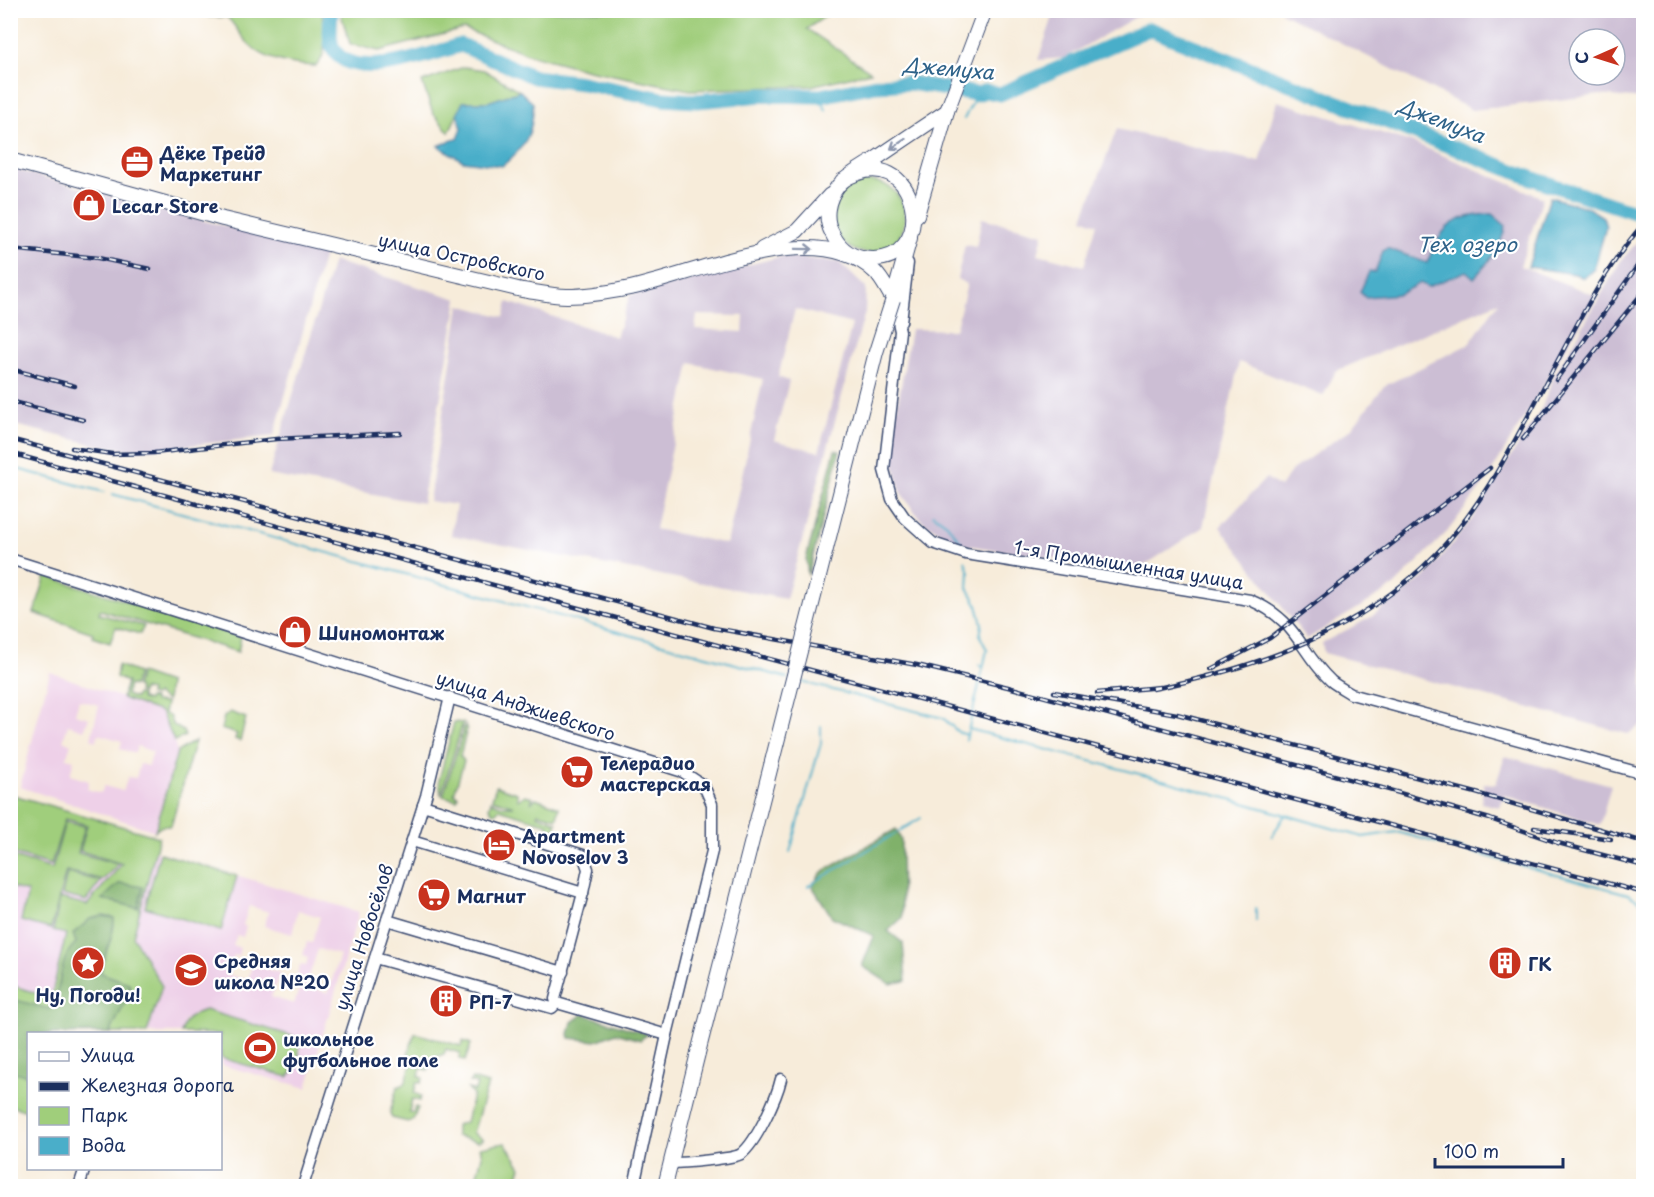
<svg xmlns="http://www.w3.org/2000/svg" width="1654" height="1197" font-family="'Playpen Sans',sans-serif">
	<style>
		.built { fill: #eed0e8; fill-rule: evenodd }
		.industrial { fill: #ccbed4; fill-rule: evenodd }
		.green { fill: #a0ce7b; stroke: #5e7e6c; stroke-width: 1.5 }
		.forest { fill: #80b16b; stroke: #4e7064; stroke-width: 1.5 }
		.water { fill: #4aaec9; stroke: #326e94; stroke-width: 1.5 }
		.lines { fill: none; stroke-linecap: round; stroke-linejoin: round }
		.stream { stroke: #4aaec9; stroke-width: 2 }
		.river { stroke: #4aaec9; stroke-width: 15 }
		.minor-casing { stroke: #3c4b71; stroke-width: 13 }
		.tertiary-casing { stroke: #3c4b71; stroke-width: 16 }
		.minor { stroke: #fff; stroke-width: 10 }
		.tertiary { stroke: #fff; stroke-width: 14 }
		.rail-casing { stroke: #1b2f5e; stroke-width: 4.5 }
		.rail { stroke: #fff; stroke-width: 2; stroke-dasharray: 7; stroke-linecap: butt }
		.tertiary-bridge-casing { stroke: #3c4b71; stroke-width: 16; stroke-linecap: butt }
		.tertiary-bridge { stroke: #fff; stroke-width: 14 }
		.oneway { stroke: #8d97ae }
		.labels { text-anchor: middle; dominant-baseline: central; stroke-width: 4.5; stroke-linejoin: round; paint-order: stroke }
		.poi-label { font-size: 18px; font-weight: bold; fill: #1b2f5e; stroke: #fff; text-anchor: start }
		.street-label { font-size: 18px; fill: #1b2f5e; stroke: #fff }
		.water-label { font-size: 20px; font-style: italic; fill: #2e6289; stroke: #fff }
	</style>
	<rect width="100%" height="100%" fill="#fff"/>
	<filter id="ink" filterUnits="userSpaceOnUse"><feTurbulence type="fractalNoise" baseFrequency=".0167" numOctaves="2"/><feDisplacementMap in="SourceGraphic" scale="12" xChannelSelector="R" yChannelSelector="G"/><feConvolveMatrix kernelMatrix="1 2 1 2 8 2 1 2 1" color-interpolation-filters="sRGB"/></filter>
	<filter id="wash" filterUnits="userSpaceOnUse"><feTurbulence type="fractalNoise" baseFrequency=".008" numOctaves="4" result="noise"/><feDisplacementMap in="SourceGraphic" scale="24" xChannelSelector="R" yChannelSelector="G"/><feGaussianBlur stdDeviation="1.35" result="paint"/><feColorMatrix in="noise" values="0 0 0 0 0 0 0 0 0 0 0 0 0 0 0 0 0 1.4 0 .05"/><feComposite in="paint" operator="in"/></filter>
	<g filter="url(#wash)">
		<rect width="100%" height="100%" fill="#f7ecda"/>
		<g class="built">
			<path d="M50,672l111,40 10,17 6,23 -22,79 -135,-44zM79,700l20,5 -8,34 5,2 2,-7 24,7 -2,8 15,4 2,-7 16,6 -5,14 -8,-2 -4,14 -8,-1 -5,14 -19,-5 -3,7 -14,-4 2,-8 -19,-6 4,-15 -8,-2 5,-14 -8,-4 5,-15 16,5 5,-12 -14,-4z"/>
			<path d="M64,819l23,5 35,40 -35,41 -26,-7 5,36 -15,64 -40,-13 -1,-132 41,12z"/>
			<path d="M156,851l203,61 -52,176 -86,-23v-7l57,17 22,-20 -115,-35 -4,13h-34l15,-47 -29,-49zM249,906l20,6 -5,14 28,8 6,-24 22,7 -8,26 -5,-1 -4,13 5,2 -2,9 -6,-1 -4,13 6,2 -8,24 -23,-7 10,-24 -29,-8 -4,15 -19,-5 5,-20 4,1 2,-8 -7,-3 4,-10 6,2 3,-10 -3,-2zM318,949l22,6 -12,38 -22,-7z"/>
		</g>
		<g class="industrial">
			<path d="M1055,11v-1l87,1 -1,3 -77,44 -26,2z"/>
			<path d="M1279,11h364v88l-43,-4 -128,15zM1579,39h36v36h-36z"/>
			<path d="M1277,101l137,42 129,55 -23,68 77,30 -111,185 -39,51 -54,55 -86,52 -87,-112 46,-49 14,9 12,-17 59,-41 33,-43 85,-42 30,-42 -163,69 -13,25 -84,-34 -36,165 -67,44 -177,-27 -38,-24 -20,-27 -8,-33v-28l18,-103 44,1 12,-46 -10,-5 8,-34 11,2 6,-29 61,16 -5,20 46,12 13,-42 -14,-6 34,-89 142,33z"/>
			<path d="M10,168l147,41 168,42 -51,185 -137,15 -45,-7 -81,-20z"/>
			<path d="M1643,235v489l-15,10 -304,-81 -2,-10 49,-26 56,-42 45,-56 70,-112 13,-33 65,-112z"/>
			<path d="M783,256l56,6 27,26 -1,24 -79,287 -335,-64 5,-30 -27,-4 31,-196 44,12 4,-15 108,35 14,-42zM795,309l57,15 -33,128 -45,-12 15,-59 -11,-4zM697,315l47,1 -1,16 -48,-3zM690,363l73,16 -36,165 -72,-15z"/>
			<path d="M333,261l125,38 -36,204 -153,-28z"/>
			<path d="M1505,756l106,29 -11,40 -96,-30 -4,12 -19,-4 3,-20 12,1z"/>
		</g>
		<g class="green">
			<path d="M201,11h121c1,16 8,43 -6,55 -20,-1 -49,-5 -64,-19 -10,-8 -16,-21 -25,-30h-18z"/>
			<path d="M340,11h493l-26,18 64,43 -60,14 -121,4 -102,-20 -60,-16 -64,-25 -85,22 -29,-7z"/>
			<path d="M464,67l20,3 36,21 -32,11h-25l-14,30 -16,-19 -11,-31z"/>
			<circle cx="869" cy="217" r="36"/>
			<path d="M46,576l195,61 -3,15 -138,-42 -1,4 45,12 -4,8 -24,-7 -6,16 -18,-6 1,-4 -59,-20z"/>
			<path d="M118,665l20,8 -4,13 -5,-1 -3,10 9,3 2,-4 4,1v4l7,2 1,-3 5,1v3l12,1 -2,10 6,4 2,7 11,7 2,5 -11,5 -13,-29 -39,-14 5,-16 -11,-5z"/>
			<path d="M140,673l29,10 -2,18 -11,-7 -2,2 -5,-1 1,-4 -7,-2 -1,4 -4,-1 1,-4 -3,-1z"/>
			<path d="M230,712l16,6 -6,23 -5,-2 2,-5 -16,-5 3,-12z"/>
			<path d="M454,722l9,1 -22,72 -2,-15z"/>
			<path d="M465,725l2,4 -7,27 4,5 -10,33 4,2 -1,4 -14,-4z"/>
			<path d="M195,741l-24,85h-9l-7,5 22,-79z"/>
			<path d="M496,786l21,7 1,7 7,-5 8,2 -2,6 5,-5 23,9 -2,11 -19,-5 -1,2 20,7 -2,6 -6,2 -1,-6 -49,-15 -4,4 -3,-1 -3,-5 2,-6 11,5h12l-22,-7z"/>
			<path d="M10,794l149,43 -26,100 29,49 -15,47 -119,1 -1,77 -16,-5v-121l40,13 15,-64 -13,-3 7,-33 27,7 35,-41 -42,-13 7,-26 -22,-6 -14,46 -40,-12z"/>
			<path d="M65,822l20,4 -7,27 40,11 -15,16 -37,-9 -15,58 -30,-8 7,-29 -17,-5v-31l41,13z"/>
			<path d="M160,853l77,23 -16,55 -76,-24z"/>
			<path d="M67,873l34,8 -15,20 -24,-6z"/>
			<path d="M205,1010l87,26 7,5c1,14 0,25 -11,36l-67,-19 -1,-24 -39,-1c5,-15 9,-18 24,-23z"/>
			<path d="M415,1033l46,13 2,-5 8,3 -6,17 -6,-3 1,-5 -14,-4 -2,5 -12,5 -4,11 -7,-2 -2,8 4,2 -2,5 -4,-1 -3,11 7,3 -1,5 -8,-2 -3,13 4,1 2,-6 3,1 -5,12 -5,2 -16,-4 -2,-5 7,-26 8,-3 8,-25 -5,-5z"/>
			<path d="M472,1079l16,5 -15,49 10,6 -5,3 -22,-6v-11l10,-3 7,-27 -5,-6 7,2 2,-7 -7,-2z"/>
			<path d="M505,1143l16,24 -6,19h-41l8,-30 -2,-9z"/>
		</g>
		<g class="forest">
			<path d="M835,450l5,1 -32,125 -2,-17z"/>
			<path d="M896,829l5,11 1,78 -14,13 15,12 3,38 -16,3 -28,-18 12,-30 -42,-19 -20,-31 10,-14z"/>
			<path d="M120,883l23,4 -5,21 -36,-9z"/>
			<path d="M103,916l11,2c1,19 -11,36 -13,55l28,10 2,8 -21,42 -82,1v42l-17,-5v-66l5,-5 33,9c15,-20 7,-49 27,-66l-3,-9 17,-15z"/>
			<path d="M583,1014l65,20 -8,6 -24,-7 -20,8 -26,-3 -1,-4 3,-12z"/>
		</g>
		<g class="water">
			<path d="M520,91l13,12c1,30 -8,45 -31,63l-39,-5 -25,-15 20,-8 4,-10 -5,-14 6,-12h25z"/>
			<path d="M1550,197l37,10 16,10 3,10 -12,42 -10,9 -9,-4 -47,-7z"/>
			<path d="M1492,214l13,11c-2,22 -17,38 -31,53l-8,-7 -38,16 -8,-4 -21,11 -34,3 -5,-5 9,-20h6l8,-21 4,-3 40,15c14,-36 25,-48 65,-49z"/>
		</g>
		<g class="lines">
			<g class="stream">
				<path d="M820,96l6,14"/>
				<path d="M964,119l13,-25"/>
				<path d="M10,467l94,25"/>
				<path d="M112,494l675,184"/>
				<path d="M933,514l14,10 14,18"/>
				<path d="M965,561l4,11 -1,16 8,14 6,22 -2,12 7,14 -4,18"/>
				<path d="M798,681l145,37 15,14 9,3"/>
				<path d="M969,729l201,53 193,55 34,-5 231,62 16,11"/>
				<path d="M966,740l17,-72 -4,-3"/>
				<path d="M1272,836l13,-21"/>
				<path d="M790,852l31,-109v-17"/>
				<path d="M808,886l113,-68"/>
				<path d="M1256,908v13"/>
			</g>
			<path class="river" d="M331,10c0,11 -3,29 2,38 18,37 100,5 128,-3l73,32 48,6 81,16 34,2 65,-6 58,1 56,-11 35,-2 66,11 9,-3 14,3 149,-65 385,150 109,36"/>
		</g>
	</g>
	<g filter="url(#ink)">
		<g class="lines">
			<g class="minor-casing">
				<g id="minor">
					<path d="M893,299l7,32 -16,139 8,29 13,19 28,25 33,11 284,46c49,21 48,50 81,81 6,5 14,9 20,13l293,80"/>
					<path d="M901,322l7,-59"/>
					<path d="M10,559l673,213 21,14 8,18v47l-45,184 -33,151"/>
					<path d="M412,841l171,52 5,-24 -5,-14 -160,-50"/>
					<path d="M583,893l-28,106 2,4 110,32"/>
					<path d="M387,920l176,52"/>
					<path d="M375,958l177,50 5,-5"/>
					<path d="M671,1163c10,0 63,-4 70,-9 15,-11 36,-57 40,-75"/>
					<path d="M79,1186l6,-18"/>
					<path d="M303,1186l123,-390 24,-99"/>
				</g>
			</g>
			<g class="tertiary-casing">
				<g id="tertiary">
					<path d="M10,160l213,59 299,71c14,2 30,6 45,6 20,0 43,-4 63,-8 68,-14 187,-72 245,-16 8,8 12,18 18,27"/>
					<path d="M842,181c78,-50 102,91 20,77 -14,-3 -24,-12 -30,-25 -8,-15 -5,-33 6,-47 8,-10 22,-17 33,-24 25,-17 50,-34 76,-51"/>
					<path d="M917,215l30,-104 38,-101"/>
					<path d="M762,249l35,-18 33,-36"/>
					<path d="M893,299l17,-61"/>
					<path d="M665,1186l33,-133"/>
				</g>
			</g>
			<use href="#minor" class="minor"/>
			<use href="#tertiary" class="tertiary"/>
			<g class="rail-casing">
				<g id="rail">
					<path d="M10,249l88,9 52,11"/>
					<path d="M10,369l65,17"/>
					<path d="M1556,380l82,-115"/>
					<path d="M10,401l73,19"/>
					<path d="M10,439l704,189 203,37 91,22 374,101 108,31 68,24 86,23"/>
					<path d="M1523,439l121,-148"/>
					<path d="M72,448l40,6 42,-1 122,-14 124,-6"/>
					<path d="M10,453l509,139 1125,301"/>
					<path d="M1211,669l59,-31 220,-170"/>
					<path d="M1153,689c103,-21 208,-57 283,-135 45,-46 76,-108 106,-164 31,-57 59,-118 102,-167"/>
					<path d="M1054,692l123,22 299,79 168,49"/>
					<path d="M1097,693l63,-6"/>
					<path d="M1534,828l77,11"/>
				</g>
			</g>
			<use href="#rail" class="rail"/>
			<g class="tertiary-bridge-casing">
				<path id="tertiary-bridge" d="M698,1053l178,-701 17,-53"/>
			</g>
			<use href="#tertiary-bridge" class="tertiary-bridge"/>
		</g>
		<defs><path id="oneway-shaft" d="M-6 0H5M1.5-3L5.5 0L1.5 3" fill="none" stroke-width="1.6" stroke-linecap="round" stroke-linejoin="round" transform="scale(1.5)"/></defs>
		<g class="oneway">
			<use href="#oneway-shaft" transform="translate(898 144) rotate(146)"/>
			<use href="#oneway-shaft" transform="translate(804 249) rotate(1)"/>
		</g>
	</g>
	<defs>
		<g id="office-disc" transform="scale(1.725)"><circle r="9.5" fill="#c8321e" stroke="#fff"/><path d="M-6-3h4V-5.5h4V-3h4V5H-6ZM-1-4.5V-3h2v-1.5ZM-6 0V1H6V0Z" fill="#fff"/></g>
		<g id="shop-disc" transform="scale(1.725)"><circle r="9.5" fill="#c8321e" stroke="#fff"/><path d="M-5-2.5h2.3a2.7 3.5 0 0 1 5.4 0H5L5.5 6h-11ZM-1.5-2.5h3a1.5 2.3 0 0 0-3 0Z" fill="#fff"/></g>
		<g id="supermarket-disc" transform="scale(1.725)"><circle r="9.5" fill="#c8321e" stroke="#fff"/><path d="M-6-5.5h2.5l.6 2H6L4.5 2H-2.5L-4.4-4H-6ZM-1.5 3.2a1.3 1.3 0 1 0 .1 0ZM3 3.2a1.3 1.3 0 1 0 .1 0Z" fill="#fff"/></g>
		<g id="hotel-disc" transform="scale(1.725)"><circle r="9.5" fill="#c8321e" stroke="#fff"/><path d="M-6-4.5h1.5V1H6V5H4.5V3h-9V5H-6ZM-4 0a1.8 1.8 0 1 1 3.6 0ZM.5 0V-2.5h3Q6-2.5 6 0Z" fill="#fff"/></g>
		<g id="sight-disc" transform="scale(1.725)"><circle r="9.5" fill="#c8321e" stroke="#fff"/><path d="M0-6L1.8-2.2L6-1.7L2.9 1.2L3.7 5.4L0 3.3L-3.7 5.4L-2.9 1.2L-6-1.7L-1.8-2.2Z" fill="#fff"/></g>
		<g id="building-disc" transform="scale(1.725)"><circle r="9.5" fill="#c8321e" stroke="#fff"/><path d="M-4-6H4V6H1V3H-1V6H-4ZM-2.5-4.3h1.7v1.8h-1.7ZM.8-4.3h1.7v1.8H.8ZM-2.5-1h1.7V.8h-1.7ZM.8-1h1.7V.8H.8Z" fill="#fff"/></g>
		<g id="school-disc" transform="scale(1.725)"><circle r="9.5" fill="#c8321e" stroke="#fff"/><path d="M0-5L7-2L0 1L-7-2ZM-4 1L0 2.5L4 1V4Q0 6-4 4Z" fill="#fff"/></g>
		<g id="stadium-disc" transform="scale(1.725)"><circle r="9.5" fill="#c8321e" stroke="#fff"/><path d="M0-5a6.5 5 0 1 0 0 10a6.5 5 0 1 0 0-10ZM-3.5-1.8h7v3.6h-7Z" fill="#fff"/></g>
	</defs>
	<g fill-rule="evenodd">
		<use href="#office-disc" x="137" y="162"/>
		<use href="#shop-disc" x="89" y="205"/>
		<use href="#shop-disc" x="295" y="632"/>
		<use href="#supermarket-disc" x="577" y="772"/>
		<use href="#hotel-disc" x="499" y="845"/>
		<use href="#supermarket-disc" x="434" y="895"/>
		<use href="#sight-disc" x="88" y="963"/>
		<use href="#building-disc" x="1505" y="963"/>
		<use href="#school-disc" x="191" y="970"/>
		<use href="#building-disc" x="446" y="1001"/>
		<use href="#stadium-disc" x="260" y="1048"/>
	</g>
	<g class="labels">
		<g class="poi-label">
			<text x="160" y="152">Дёке Трейд<tspan x="160" dy="21">Маркетинг</tspan></text>
			<text x="112" y="205">Lecar Store</text>
			<text x="318" y="632">Шиномонтаж</text>
			<text x="600" y="762">Телерадио<tspan x="600" dy="21">мастерская</tspan></text>
			<text x="522" y="835">Apartment<tspan x="522" dy="21">Novoselov 3</tspan></text>
			<text x="457" y="895">Магнит</text>
			<text x="214" y="960">Средняя<tspan x="214" dy="21">школа №20</tspan></text>
			<text x="1528" y="963">ГК</text>
			<text x="88" y="994" text-anchor="middle">Ну, Погоди!</text>
			<text x="469" y="1001">РП-7</text>
			<text x="283" y="1038">школьное<tspan x="283" dy="21">футбольное поле</tspan></text>
		</g>
		<g class="street-label">
			<text transform="translate(462 256) rotate(12)">улица Островского</text>
			<text transform="translate(1129 564) rotate(9)">1-я Промышленная улица</text>
			<text transform="translate(526 705) rotate(18)">улица Анджиевского</text>
			<text transform="translate(363 937) rotate(-72)">улица Новосёлов</text>
		</g>
		<g class="water-label">
			<text transform="translate(949 68) rotate(5)">Джемуха</text>
			<text transform="translate(1442 120) rotate(21)">Джемуха</text>
			<text x="1467" y="244">Тех. озеро</text>
		</g>
	</g>
	<rect width="1654" height="1197" fill="none" stroke="#fff" stroke-width="36"/>
	<rect x="27" y="1032" width="195" height="138" fill="#ffffff" stroke="#a4acbf" stroke-width="1.5"/>
	<rect x="39" y="1052" width="30" height="9" fill="#ffffff" stroke="#a4acbf" stroke-width="1.5"/>
	<text x="81" y="1062" font-size="18" fill="#1b2f5e">Улица</text>
	<rect x="39" y="1082" width="30" height="9" fill="#1b2f5e" stroke="#a4acbf" stroke-width="1.5"/>
	<text x="81" y="1092" font-size="18" fill="#1b2f5e">Железная дорога</text>
	<rect x="39" y="1107" width="30" height="18" fill="#a0ce7b" stroke="#a4acbf" stroke-width="1.5"/>
	<text x="81" y="1122" font-size="18" fill="#1b2f5e">Парк</text>
	<rect x="39" y="1137" width="30" height="18" fill="#4aaec9" stroke="#a4acbf" stroke-width="1.5"/>
	<text x="81" y="1152" font-size="18" fill="#1b2f5e">Вода</text>
	<g transform="translate(1597 57) rotate(267)"><circle r="28" fill="#ffffff" stroke="#a4acbf" stroke-width="1.5"/>
	<path d="M0-4.5L10 22L0 15L-10 22Z" fill="#c8321e"/>
	<text y="-9" font-size="16" font-weight="bold" text-anchor="middle" fill="#1b2f5e">С</text>
	</g>
	<path d="M1435 1158v9h128v-9" fill="none" stroke="#1b2f5e" stroke-width="3"/>
	<text x="1444" y="1158" font-size="18" fill="#1b2f5e" stroke="#ffffff" stroke-width="4.5" paint-order="stroke">100 m</text>
</svg>
